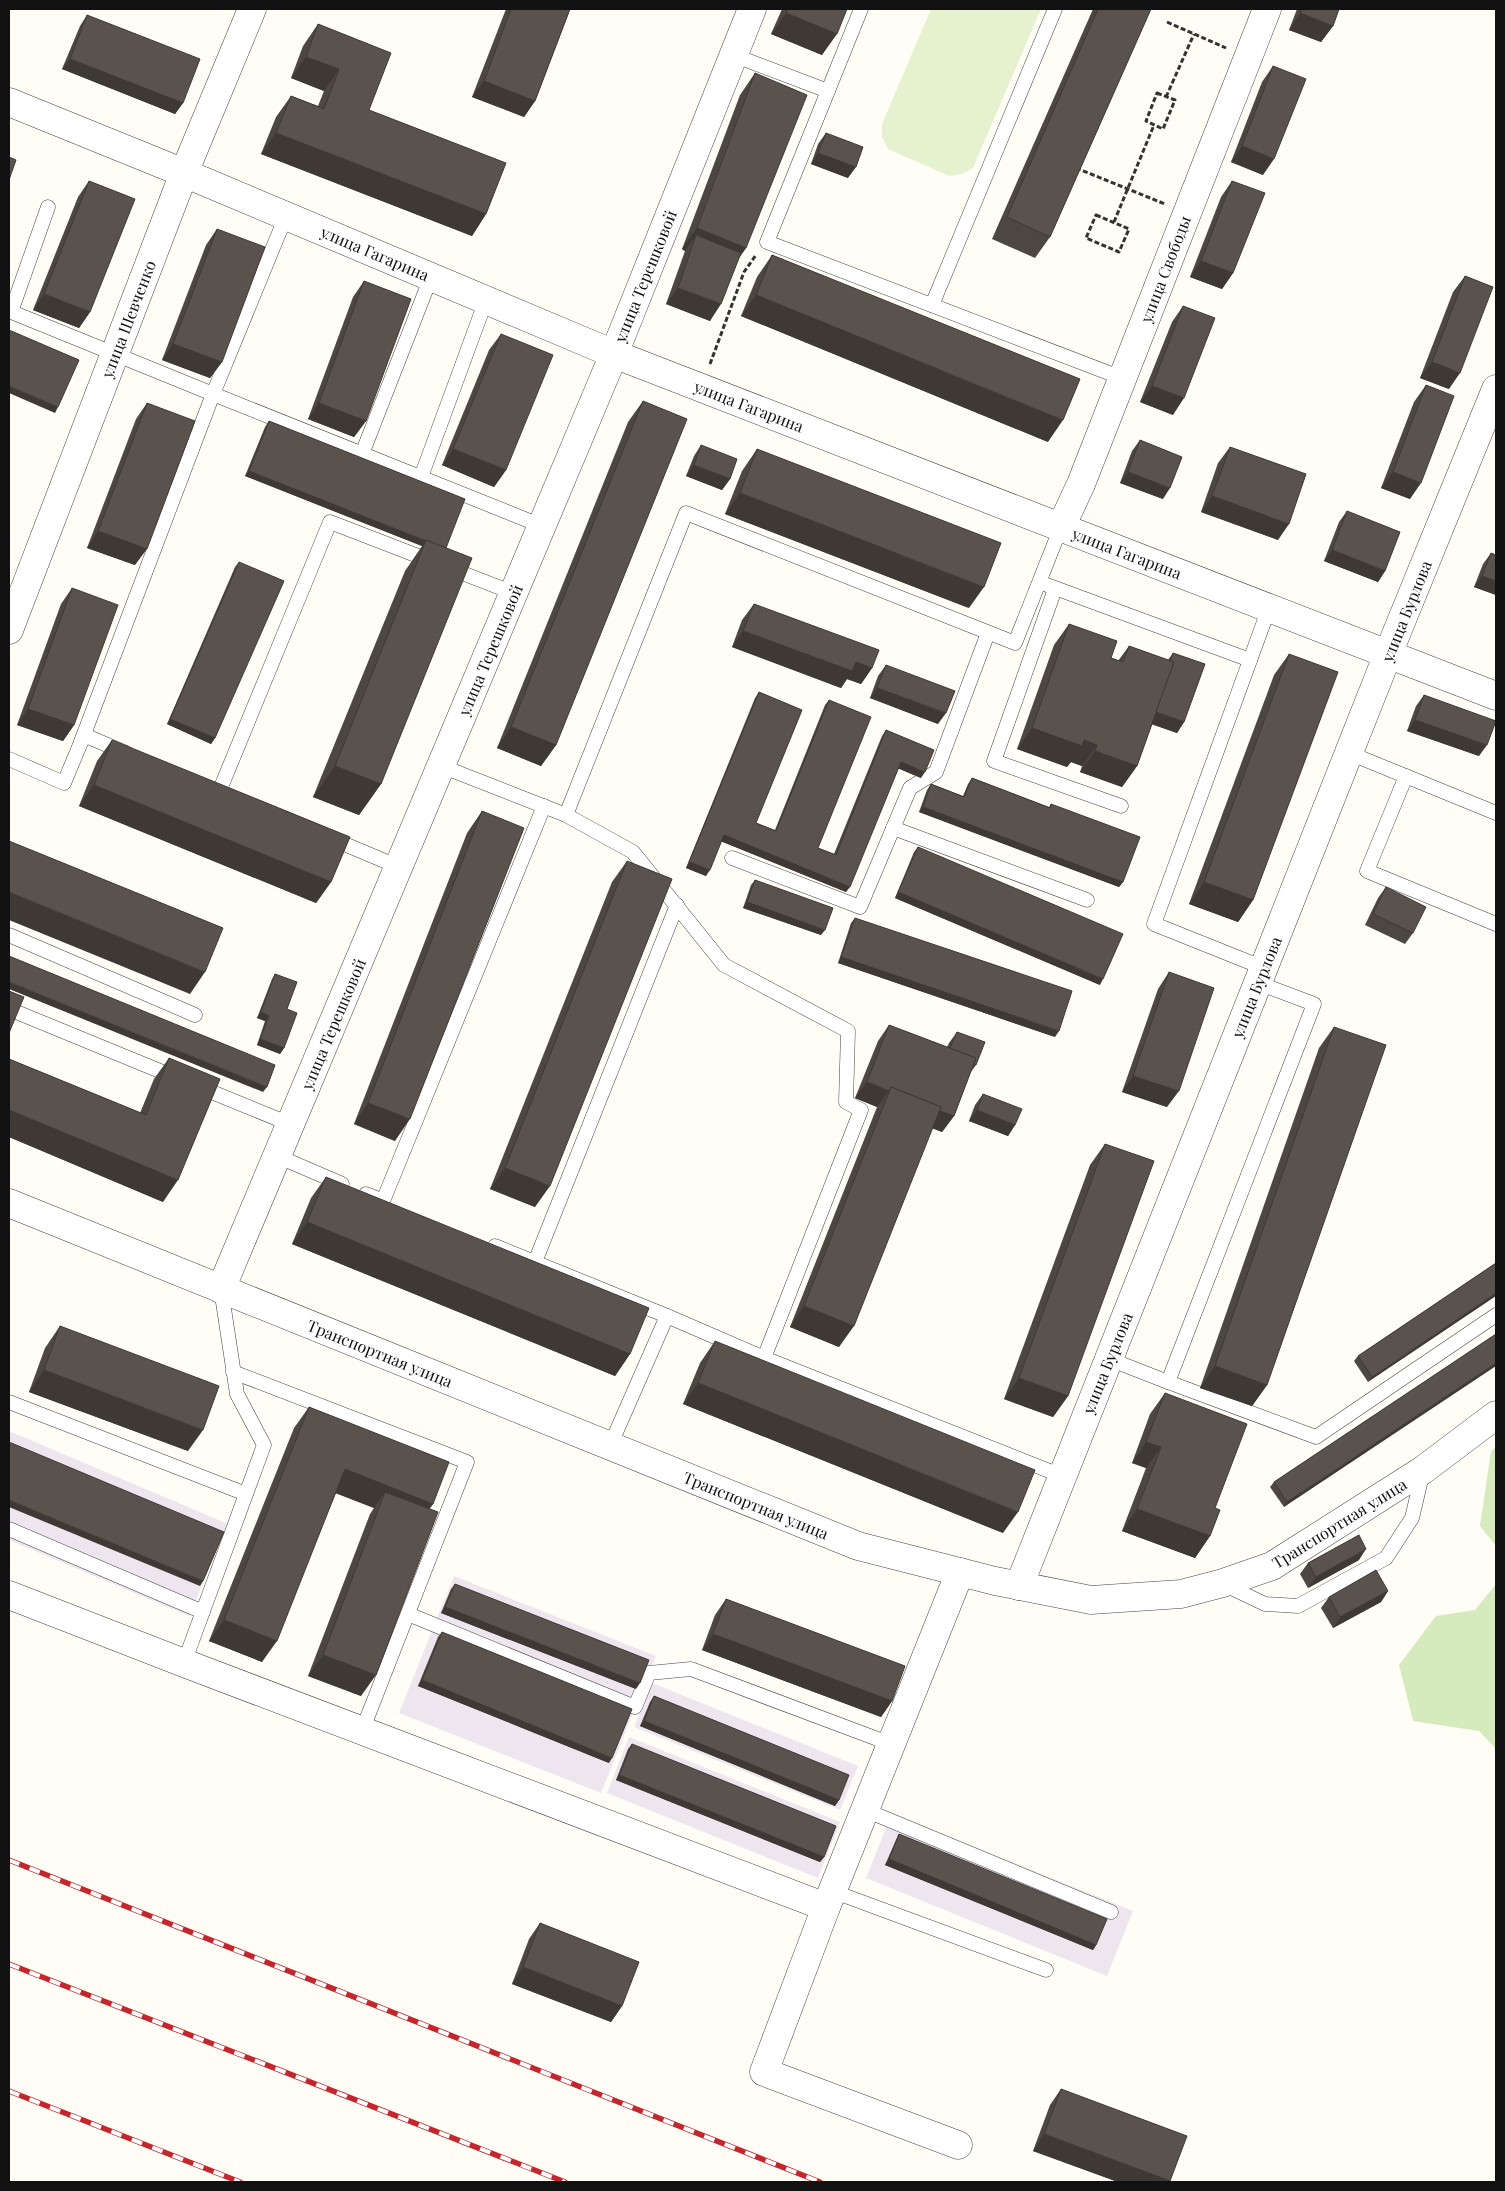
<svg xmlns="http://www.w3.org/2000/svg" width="1505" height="2191" font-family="'Playfair Display',serif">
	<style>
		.industrial { fill: #eee6ef }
		.green { fill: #d5ebbd }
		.pitch { fill: #e6f2cf }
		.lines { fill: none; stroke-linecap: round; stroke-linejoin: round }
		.lane-casing { stroke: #444; stroke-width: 15 }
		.street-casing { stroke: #444; stroke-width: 29 }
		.path { stroke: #333; stroke-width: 3; stroke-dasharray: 5 2.5; stroke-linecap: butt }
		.lane { stroke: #fff; stroke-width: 14 }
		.street { stroke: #fff; stroke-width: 28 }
		.rail-casing { stroke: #c4262e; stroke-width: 5.5 }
		.rail { stroke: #fff; stroke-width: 4; stroke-dasharray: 11; stroke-linecap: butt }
		.wall { fill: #4d4742 }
		.shaded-wall { fill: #3f3936 }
		.building { fill: #5a524d; stroke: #3f3936 }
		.labels { text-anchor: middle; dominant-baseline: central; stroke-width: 5; stroke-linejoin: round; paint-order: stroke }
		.street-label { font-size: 16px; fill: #111; stroke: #fff }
	</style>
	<rect width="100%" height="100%" fill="#fffdf5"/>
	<g class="industrial">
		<path d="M9,1431l219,93 -39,92 -180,-76z"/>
		<path d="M454,1576l202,80 -55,137 -202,-80z"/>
		<path d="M652,1683l206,83 -18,44 -206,-83z"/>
		<path d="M629,1737l211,85 -22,56 -211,-85z"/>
		<path d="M892,1813l241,98 -26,65 -241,-98z"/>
	</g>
	<g class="green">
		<path d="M1496,1447v99l-16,-20 11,-75z"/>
		<path d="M1496,1584v165l-17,-18 -66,-10 -14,-56 37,-49 39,-6z"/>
	</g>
	<path class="pitch" d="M931,9h110l-68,159 -11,6 -13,2 -61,-27 -6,-12v-13z"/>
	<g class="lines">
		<g class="lane-casing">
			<g id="lane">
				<path d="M861,9l-94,233 355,136"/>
				<path d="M733,55l95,36"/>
				<path d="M932,305l123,-296"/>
				<path d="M9,311l204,83 73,-178"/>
				<path d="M11,312l37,-105"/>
				<path d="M362,454l69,-177"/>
				<path d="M421,477l65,-177"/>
				<path d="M1047,585l203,75"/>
				<path d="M1055,589l-61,172 127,45"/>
				<path d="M81,742l132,-348 329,132"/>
				<path d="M1349,753l147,60"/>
				<path d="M9,759l55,24 20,-48 42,18"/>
				<path d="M441,766l125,49 120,-302 329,130 46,-116"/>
				<path d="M1406,776l-39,95 129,53"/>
				<path d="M219,792l111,-270 184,71"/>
				<path d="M566,815l67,37 91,113 124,66 -2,71 15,8 -97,248"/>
				<path d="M893,828l194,72"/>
				<path d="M330,838l69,29"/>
				<path d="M732,858l128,49 50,-119 26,-16 52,-139"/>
				<path d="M9,935l186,80"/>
				<path d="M1264,968l-110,-44 115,-316"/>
				<path d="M9,1009l168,69"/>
				<path d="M197,1086l93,38"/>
				<path d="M277,1156l65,28"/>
				<path d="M366,1194l17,7 161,-395"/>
				<path d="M495,1246l172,70 97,42 298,118"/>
				<path d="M535,1262l142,-357"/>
				<path d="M1109,1359l59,23 146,-378 -56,-21"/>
				<path d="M233,1372l234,90 -105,269"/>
				<path d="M1168,1382l148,55 180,-122"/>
				<path d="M9,1402l237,92"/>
				<path d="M610,1446l57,-130"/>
				<path d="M9,1529l194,83"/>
				<path d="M1223,1584l42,20 33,2 88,-48 26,-40 11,-47"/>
				<path d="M408,1614l227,93 14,-34 42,-4 192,72 6,8"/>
				<path d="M184,1663l80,-218 -27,-51 -16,-105"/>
				<path d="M865,1810l246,102"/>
				<path d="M832,1891l214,79"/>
			</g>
		</g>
		<g class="street-casing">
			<g id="street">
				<path d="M9,102l175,71 430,181 882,342"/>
				<path d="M1061,527l20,-43 186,-475"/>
				<path d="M9,630l175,-457 68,-164"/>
				<path d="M9,1203l849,343 137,35 96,19 90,-6 42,-11 49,-17 151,-96 73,-55"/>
				<path d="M221,1289l393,-935 138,-345"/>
				<path d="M1019,1586l369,-932 108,-265"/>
				<path d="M9,1595l175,68 642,244 134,-335"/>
				<path d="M826,1907l-62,165 194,73"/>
			</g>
		</g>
		<g class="path">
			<path d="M1167,22l59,26"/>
			<path d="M1157,93l18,7 -12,29 -17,-8z"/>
			<path d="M1166,97l28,-63"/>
			<path d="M1076,168l89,36"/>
			<path d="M1096,215l33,14 -10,23 -33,-14z"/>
			<path d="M1114,222l40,-97"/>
			<path d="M710,364l34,-92 12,-17"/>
		</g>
		<use href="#lane" class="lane"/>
		<use href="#street" class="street"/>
		<g class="rail-casing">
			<g id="rail">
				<path d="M9,1860l811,322"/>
				<path d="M9,1964l556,218"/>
				<path d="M9,2091l231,91"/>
			</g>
		</g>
		<use href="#rail" class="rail"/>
	</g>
	<g class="wall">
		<path d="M506,9h64l-35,92 -11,16 -52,-20z"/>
		<path d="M782,9h65l-25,46 -51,-21z"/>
		<path d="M1093,9h58l-101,228 -15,21 -43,-19z"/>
		<path d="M1297,9h42l-6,17 -12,16 -32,-12z"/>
		<path d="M87,15l96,88 -8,11 -113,-45 18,-43z"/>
		<path d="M318,24l51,86 117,104 -14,22 -211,-82 15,-37 15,-21 27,10 6,-15 -33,-13 12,-32z"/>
		<path d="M1273,66l-10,109 -32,-13 31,-80z"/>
		<path d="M755,73l-9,175 -7,10 -29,63 -44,-17 19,-53 -3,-2 58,-154z"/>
		<path d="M826,133l22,45 -37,-14 7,-20z"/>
		<path d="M89,181l1,131 -11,16 -46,-18 45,-113z"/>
		<path d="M1232,181l1,92 -11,16 -32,-12 31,-80z"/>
		<path d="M217,229l5,133 -12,16 -48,-18 44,-115z"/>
		<path d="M772,255l276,187 -307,-126 16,-39z"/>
		<path d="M1465,276l-16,113 -29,-11 33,-86z"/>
		<path d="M364,281l2,140 -12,16 -46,-18 45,-122z"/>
		<path d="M1183,306l-10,109 -33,-13 32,-80z"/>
		<path d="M501,334l5,136 -12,17 -52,-22 47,-115z"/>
		<path d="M1426,385l-16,114 -29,-11 33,-86z"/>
		<path d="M643,401l-87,344 -15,21 -44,-18 131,-326z"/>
		<path d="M147,403l-12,162 -48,-17 49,-129z"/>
		<path d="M269,421l177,127 -65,236 -22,31 -46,-18 92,-226 17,-25 -177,-70 20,-49z"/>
		<path d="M1140,440l23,59 -43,-16 12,-32z"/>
		<path d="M701,445l29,34 -8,11 -36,-14 8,-20z"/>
		<path d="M1230,447l48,93 -77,-28 17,-49z"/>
		<path d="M757,449l212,159 -244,-94 17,-43z"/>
		<path d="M1347,511l38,60 -7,11 -54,-21 15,-39z"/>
		<path d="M1491,553l5,2v40l-22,-8 9,-23z"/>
		<path d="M239,562l-24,176 -4,6 -44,-20 68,-157z"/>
		<path d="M72,588l2,137 -11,16 -46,-16 44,-121z"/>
		<path d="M754,604l118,64 -11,16 -14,-5 -6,9 -109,-41 10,-27z"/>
		<path d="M1069,624l42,34 7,3 11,-15 39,14 5,-7 11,69 -7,11 -25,-9 -15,42 -15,21 -42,-15 2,-6 -11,-4 -4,5 -50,-18 37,-104z"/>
		<path d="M1289,654l-36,246 -15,22 -49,-18 85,-229z"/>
		<path d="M886,665l52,59 -68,-26 8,-22z"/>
		<path d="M759,692l-3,131 19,7 50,-125 4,-5 -11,148 16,6 48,-118 4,-6 35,48 -23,-10 -52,124 -125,-51 -15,35 -20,-8 69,-170z"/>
		<path d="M1424,695l55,61 -72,-25 9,-25z"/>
		<path d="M112,740l219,142 -15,21 -237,-97 18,-45z"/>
		<path d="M972,778l77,29 2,-3 72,78 -4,5 -200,-75 8,-22 4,-6 32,12 5,-12z"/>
		<path d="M482,811l-87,330 -41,-17 113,-291z"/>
		<path d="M918,847l182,138 -205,-87 19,-46z"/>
		<path d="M627,861l-92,346 -45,-18 122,-307z"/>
		<path d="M755,880l66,55 -78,-27 8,-23z"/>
		<path d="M1386,887l27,46 -8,11 -40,-19 13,-27z"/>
		<path d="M855,918l200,119 -217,-74 13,-40z"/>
		<path d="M1169,972l-2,135 -45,-15 36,-103z"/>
		<path d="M275,974l12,35 -3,39 -4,6 -23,-9 8,-24 -8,-3 15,-39z"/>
		<path d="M889,1025l58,22 2,-4 8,-11 19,33 -6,8 -16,43 -12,16 -10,-4 -93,219 -49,-20 87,-220 -22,-9 23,-57z"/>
		<path d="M1334,1027l-67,358 -15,21 -52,-18 119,-340z"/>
		<path d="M169,1058l-6,144 -154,-65v-78l131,54 14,-34z"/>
		<path d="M983,1094l32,31 -7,11 -39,-15 6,-16z"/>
		<path d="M1105,1144l-37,252 -15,21 -49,-18 86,-234z"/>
		<path d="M326,1177l304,177 -15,22 -323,-132 19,-46z"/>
		<path d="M1496,1263l-128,119 -14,-21 4,-5z"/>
		<path d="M60,1326l128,125 -159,-59 16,-44z"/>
		<path d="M1496,1334l-212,173 -14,-20 4,-5z"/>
		<path d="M715,1341l288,192 -320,-129 17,-41z"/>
		<path d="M1165,1393l45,143 -15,22 -73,-27 24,-63 -14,-5 18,-49z"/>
		<path d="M309,1407l124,97 -4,5 -68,187 -53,-20 62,-162 4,-6 -38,-15 -74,169 -53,-21 85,-213z"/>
		<path d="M1359,1560l-51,28 -8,-14 8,-11z"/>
		<path d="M455,1584l181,105 -195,-76 10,-24z"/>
		<path d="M1388,1591l-7,11 -48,26 -12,-20 8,-11z"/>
		<path d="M726,1599l166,102 -11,16 -179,-67 13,-35z"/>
		<path d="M442,1632l167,131 -191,-77 20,-49z"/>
		<path d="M654,1696l185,104 -4,6 -195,-80 10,-24z"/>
		<path d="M632,1744l192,113 -4,5 -204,-82 12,-31z"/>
		<path d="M899,1834l197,111 -3,5 -208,-85 11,-25z"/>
		<path d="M540,1923l82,83 -11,16 -99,-38 17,-45z"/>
		<path d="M1061,2089l109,92v1h-52l-85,-31 17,-46z"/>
	</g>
	<g class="shaded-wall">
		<path d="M786,13l51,21 -15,21 -51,-21z"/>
		<path d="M1300,13l33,13 -12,16 -32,-12z"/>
		<path d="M306,57l33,12 -15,22 -33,-13z"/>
		<path d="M70,59l113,44 -8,11 -113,-45z"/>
		<path d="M484,81l51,20 -11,16 -52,-20z"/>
		<path d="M276,133l210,81 -14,22 -211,-82z"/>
		<path d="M1242,146l32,13 -11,16 -32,-13z"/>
		<path d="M818,153l38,14 -8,11 -37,-14z"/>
		<path d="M697,228l49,20 -15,21 -35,-34 -11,16 -3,-2z"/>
		<path d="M1201,261l32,12 -11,16 -32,-12z"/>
		<path d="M678,288l43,16 -11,17 -44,-17z"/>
		<path d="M44,294l46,18 -11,16 -46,-18z"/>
		<path d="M756,295l307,125 -15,22 -307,-126z"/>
		<path d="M173,344l49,18 -12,16 -48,-18z"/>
		<path d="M1432,362l28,11 -11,16 -29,-11z"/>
		<path d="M9,386l49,21 -3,6 -46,-20z"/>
		<path d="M1152,386l32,12 -11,17 -33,-13z"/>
		<path d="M319,403l47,18 -12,16 -46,-18z"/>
		<path d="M453,449l53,21 -12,17 -52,-22z"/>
		<path d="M694,465l36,14 -8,11 -36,-14z"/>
		<path d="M249,471l177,70 -4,5 -177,-70z"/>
		<path d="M1128,472l42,16 -7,11 -43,-16z"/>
		<path d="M1393,472l28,11 -11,16 -29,-11z"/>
		<path d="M740,493l244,94 -15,21 -244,-94z"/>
		<path d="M1212,496l77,28 -11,16 -77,-28z"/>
		<path d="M98,531l49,18 -12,16 -48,-17z"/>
		<path d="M1332,550l53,21 -7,11 -54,-21z"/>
		<path d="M1482,576l14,5v14l-22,-8z"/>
		<path d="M743,631l113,31 16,6 -11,16 -14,-5 -6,9 -109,-41z"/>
		<path d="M877,688l69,25 -8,11 -68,-26z"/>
		<path d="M28,709l46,16 -11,16 -46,-16z"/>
		<path d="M1153,711l31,11 -7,11 -32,-11z"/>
		<path d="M170,719l45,19 -4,6 -44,-20z"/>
		<path d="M1415,720l72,25 -8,11 -72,-25z"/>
		<path d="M511,727l45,18 -15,21 -44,-18z"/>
		<path d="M1032,728l52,12 13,5 -15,21 -11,-4 -4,5 -50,-18z"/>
		<path d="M1095,751l42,15 -15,21 -42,-15z"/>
		<path d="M901,762l24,10 -4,6 -24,-10z"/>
		<path d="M335,766l46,18 -22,31 -46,-18z"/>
		<path d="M94,785l237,97 -15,21 -237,-97z"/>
		<path d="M923,807l200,75 -4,5 -200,-75z"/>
		<path d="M724,835l126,52 -4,5 -126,-51z"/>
		<path d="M689,862l21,8 -4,6 -20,-8z"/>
		<path d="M1204,882l49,18 -15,22 -49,-18z"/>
		<path d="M9,892l196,80 -15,22 -181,-74z"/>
		<path d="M898,892l205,87 -3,6 -205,-87z"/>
		<path d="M747,902l78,28 -4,5 -78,-27z"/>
		<path d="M841,957l218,74 -4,6 -217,-74z"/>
		<path d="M9,982l258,105 -4,5 -254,-103z"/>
		<path d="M261,1012l8,4 -4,5 -8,-3z"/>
		<path d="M260,1039l24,9 -4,6 -23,-9z"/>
		<path d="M1133,1076l46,15 -12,16 -45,-15z"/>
		<path d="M867,1082l22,9 -12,16 -22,-9z"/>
		<path d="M890,1091l64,25 -12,16 -60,-23z"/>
		<path d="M368,1103l42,16 -15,22 -41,-17z"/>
		<path d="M9,1110l169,70 -15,22 -154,-65z"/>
		<path d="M977,1110l38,15 -7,11 -39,-15z"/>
		<path d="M505,1168l45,18 -15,21 -45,-18z"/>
		<path d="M307,1222l323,132 -15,22 -323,-132z"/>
		<path d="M1496,1293v3l-128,86 4,-5z"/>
		<path d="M804,1306l50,20 -15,21 -49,-20z"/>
		<path d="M1496,1363v3l-212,141 3,-5z"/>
		<path d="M1215,1366l52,19 -15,21 -52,-18z"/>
		<path d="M44,1370l159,60 -15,21 -159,-59z"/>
		<path d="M1019,1378l49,18 -15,21 -49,-18z"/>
		<path d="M698,1383l320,129 -15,21 -320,-129z"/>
		<path d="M1146,1442l15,5 -15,21 -14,-5z"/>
		<path d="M345,1469l88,35 -15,21 -33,-33 -11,16 -44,-17z"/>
		<path d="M9,1500l194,81 -3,5 -191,-79z"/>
		<path d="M1137,1509l73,27 -15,22 -73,-27z"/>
		<path d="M1366,1549l-7,11 -51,28 8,-11z"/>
		<path d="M1388,1591l-7,11 -48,26 7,-11z"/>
		<path d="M445,1607l195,76 -4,6 -195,-76z"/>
		<path d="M224,1620l53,21 -15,21 -53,-21z"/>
		<path d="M713,1634l179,67 -11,16 -179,-67z"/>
		<path d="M323,1655l53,20 -15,21 -53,-20z"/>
		<path d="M422,1680l190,78 -3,5 -191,-77z"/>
		<path d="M644,1721l195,79 -4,6 -195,-80z"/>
		<path d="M619,1775l205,82 -4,5 -204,-82z"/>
		<path d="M889,1859l207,86 -3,5 -208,-85z"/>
		<path d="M523,1967l99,39 -11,16 -99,-38z"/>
		<path d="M1044,2134l126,47v1h-52l-85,-31z"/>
	</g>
	<g class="building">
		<path d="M511,9h59l-35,92 -51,-20z"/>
		<path d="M788,9h59l-10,25 -51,-21z"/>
		<path d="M1098,9h53l-101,228 -43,-20z"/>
		<path d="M1302,9h37l-6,17 -33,-13z"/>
		<path d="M87,15l113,44 -17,44 -113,-44z"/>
		<path d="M318,24l73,29 -22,57 137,53 -20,51 -210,-81 15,-37 33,13 15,-40 -33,-12z"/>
		<path d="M1273,66l33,13 -32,80 -32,-13z"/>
		<path d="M755,73l52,22 -61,153 -49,-20z"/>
		<path d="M826,133l37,14 -7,20 -38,-14z"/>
		<path d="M9,157l7,3 -7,20z"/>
		<path d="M89,181l46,18 -45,113 -46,-18z"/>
		<path d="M1232,181l33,12 -32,80 -32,-12z"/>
		<path d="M217,229l48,18 -43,115 -49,-18z"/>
		<path d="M696,235l45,18 -20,51 -43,-16z"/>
		<path d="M772,255l308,124 -17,41 -307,-125z"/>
		<path d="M1465,276l28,11 -33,86 -28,-11z"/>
		<path d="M364,281l47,18 -45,122 -47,-18z"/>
		<path d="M1183,306l32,12 -31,80 -32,-12z"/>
		<path d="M9,330l70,30 -21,47 -49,-21z"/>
		<path d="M501,334l52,21 -47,115 -53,-21z"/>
		<path d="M1426,385l28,11 -33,87 -28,-11z"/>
		<path d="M643,401l44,18 -131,326 -45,-18z"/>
		<path d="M147,403l48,18 -48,128 -49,-18z"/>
		<path d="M269,421l196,78 -19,49 -20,-8v1l-177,-70z"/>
		<path d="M1140,440l42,17 -12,31 -42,-16z"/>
		<path d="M701,445l36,14 -7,20 -36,-14z"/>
		<path d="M1230,447l76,27 -17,50 -77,-28z"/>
		<path d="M757,449l244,94 -17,44 -244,-94z"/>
		<path d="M1347,511l53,21 -15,39 -53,-21z"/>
		<path d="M426,540l46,18 -91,226 -46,-18z"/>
		<path d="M1491,553l5,2v26l-14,-5z"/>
		<path d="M239,562l45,19 -69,157 -45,-19z"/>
		<path d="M72,588l46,17 -44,120 -46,-16z"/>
		<path d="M754,604l125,46 -7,18 -16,-6 -4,9 -109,-40z"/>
		<path d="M1069,624l48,17 -6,17 12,4 6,-16 45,16 -37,104 -42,-15 2,-6 -13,-5 -2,6 -50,-18z"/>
		<path d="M1173,653l32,11 -21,58 -28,-10 18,-50 -4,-1z"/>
		<path d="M1289,654l49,18 -85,228 -49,-18z"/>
		<path d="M886,665l69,26 -9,22 -69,-25z"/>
		<path d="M759,692l43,18 -46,113 20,8 53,-131 42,17 -53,131 18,7 50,-125 48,20 -9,22 -24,-10 -51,125 -126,-52 -14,35 -21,-8z"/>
		<path d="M1424,695l72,26 -9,24 -72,-25z"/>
		<path d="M112,740l238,97 -19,45 -237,-97z"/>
		<path d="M972,778l78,30 1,-4 89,33 -17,45 -200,-75 8,-23 33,13z"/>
		<path d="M482,811l42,17 -114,291 -42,-16z"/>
		<path d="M9,841l214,87 -18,44 -196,-80z"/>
		<path d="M918,847l205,87 -20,45 -205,-87z"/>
		<path d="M627,861l45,18 -122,307 -45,-18z"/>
		<path d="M755,880l78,28 -8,22 -78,-28z"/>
		<path d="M1386,887l40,20 -13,26 -40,-19z"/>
		<path d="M855,918l217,73 -13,40 -218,-74z"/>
		<path d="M9,956l266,109 -8,22 -258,-105z"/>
		<path d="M1169,972l45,16 -35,103 -46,-15z"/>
		<path d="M275,974l22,8 -10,27 10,4 -13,35 -24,-9 9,-23 -8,-4z"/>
		<path d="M9,991l15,6 -15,36z"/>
		<path d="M889,1025l87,33 -22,58 -14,-5 1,-4 -50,-20 -2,4 -22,-9z"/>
		<path d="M1334,1027l52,18 -119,340 -52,-19z"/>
		<path d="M957,1032l28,10 -9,23 -2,-1 2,-6 -26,-10z"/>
		<path d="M169,1058l51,21 -42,101 -169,-70v-51l137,56z"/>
		<path d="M891,1087l50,20 -87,219 -50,-20z"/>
		<path d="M983,1094l39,15 -7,16 -38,-15z"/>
		<path d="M1105,1144l49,17 -86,235 -49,-18z"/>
		<path d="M326,1177l323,131 -19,46 -323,-132z"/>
		<path d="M1496,1263v30l-124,84 -14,-21z"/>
		<path d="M60,1326l159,60 -16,44 -159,-60z"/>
		<path d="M1496,1334v29l-209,139 -13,-20z"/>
		<path d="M715,1341l320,129 -17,42 -320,-129z"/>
		<path d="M1165,1393l82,31 -32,84 5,2 -10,26 -73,-27 24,-62 -15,-5z"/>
		<path d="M309,1407l140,55 -16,42 -88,-35 -68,172 -53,-21z"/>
		<path d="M9,1442l215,90 -21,49 -194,-81z"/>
		<path d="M385,1492l53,20 -62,163 -53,-20z"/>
		<path d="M1359,1535l7,14 -50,28 -8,-14z"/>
		<path d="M1376,1570l12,21 -48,26 -11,-20z"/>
		<path d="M455,1584l194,76 -9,23 -195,-76z"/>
		<path d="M726,1599l179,67 -13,35 -179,-67z"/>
		<path d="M442,1632l190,77 -20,49 -190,-78z"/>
		<path d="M654,1696l195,79 -10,25 -195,-79z"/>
		<path d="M632,1744l204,82 -12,31 -205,-82z"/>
		<path d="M899,1834l208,85 -11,26 -207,-86z"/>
		<path d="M540,1923l99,39 -17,44 -99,-39z"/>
		<path d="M1061,2089l126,47 -17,45 -126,-47z"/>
	</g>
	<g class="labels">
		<g class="street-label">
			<text transform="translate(375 253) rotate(23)">улица Гагарина</text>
			<text transform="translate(1165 269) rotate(-69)">улица Свободы</text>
			<text transform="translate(645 276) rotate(-68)">улица Терешковой</text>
			<text transform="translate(128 319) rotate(-69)">улица Шевченко</text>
			<text transform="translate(749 406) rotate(21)">улица Гагарина</text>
			<text transform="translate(1127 553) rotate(21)">улица Гагарина</text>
			<text transform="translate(1406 611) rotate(-68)">улица Бурлова</text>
			<text transform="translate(490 650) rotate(-67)">улица Терешковой</text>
			<text transform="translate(1256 987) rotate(-68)">улица Бурлова</text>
			<text transform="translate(333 1024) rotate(-67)">улица Терешковой</text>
			<text transform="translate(380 1353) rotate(22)">Транспортная улица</text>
			<text transform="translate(1107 1363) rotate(-68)">улица Бурлова</text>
			<text transform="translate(756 1505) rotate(22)">Транспортная улица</text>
			<text transform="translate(1339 1523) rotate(-32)">Транспортная улица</text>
		</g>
	</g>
	<rect width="1505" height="2191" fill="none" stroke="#111111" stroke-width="20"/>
</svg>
